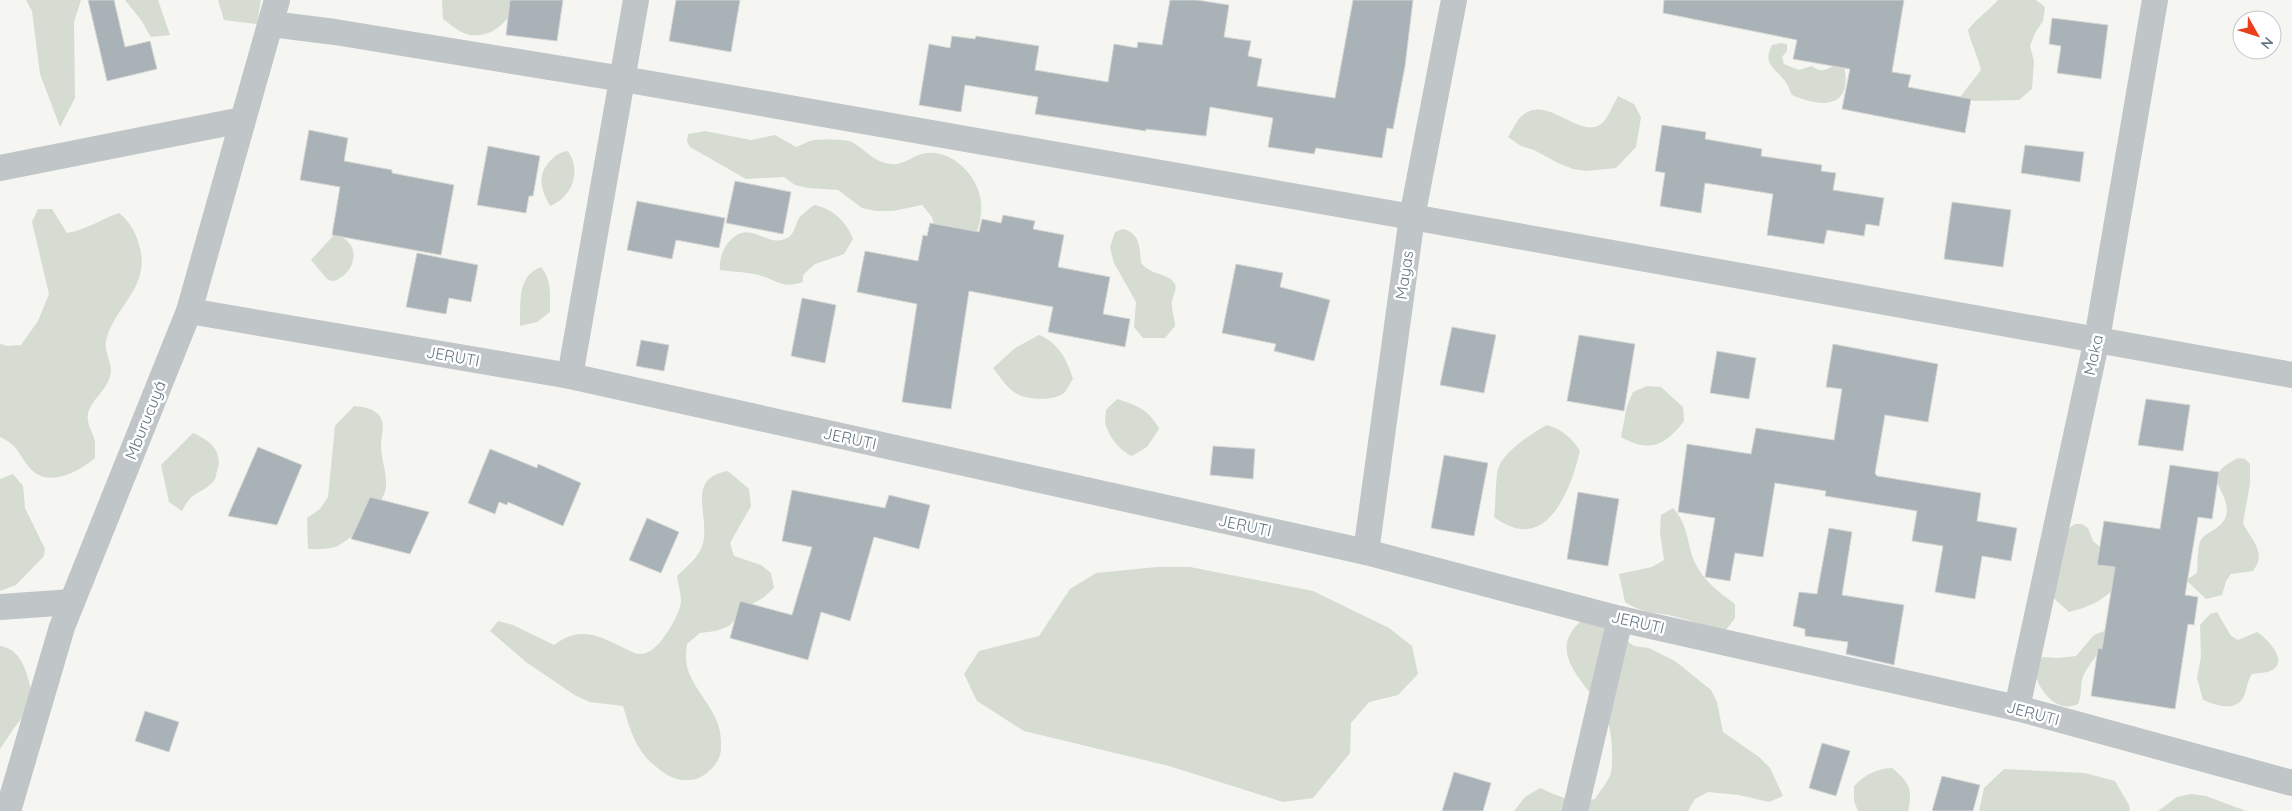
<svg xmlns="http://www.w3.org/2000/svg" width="2292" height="811" font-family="Quicksand,sans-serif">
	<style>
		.green { fill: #d6dcd2 }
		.building { fill: #a9b2b7; stroke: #d6d6d4 }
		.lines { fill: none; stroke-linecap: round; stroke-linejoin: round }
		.street { stroke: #c0c5c8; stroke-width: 26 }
		.labels { text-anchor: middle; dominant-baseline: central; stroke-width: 5; stroke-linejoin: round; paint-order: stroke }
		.street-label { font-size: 16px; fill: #637784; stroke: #fff }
	</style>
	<rect width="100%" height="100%" fill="#f5f5f1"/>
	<g class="green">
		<path d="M26,0h55l-7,22 1,76 -15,29 -20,-53 -8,-63z"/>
		<path d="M125,0h33l12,35 -19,2 -10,-17z"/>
		<path d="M218,0h43l-4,24 -33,-4z"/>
		<path d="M442,0h76c-8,19 -24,38 -48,35 -10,-2 -19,-10 -27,-16z"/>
		<path d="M1998,0h38l9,7 -2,14 -8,12 -5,13 4,15 -2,28 -13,11 -45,1 -14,-4 21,-27c-3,-14 -10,-26 -13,-40 9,-12 20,-19 30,-30z"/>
		<path d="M1780,43l7,1v7l-5,6 2,7 15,6 13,-4c9,8 16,3 25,-2l7,2c9,43 -22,42 -52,29 -2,-3 -3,-8 -5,-11 -9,-15 -26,-18 -15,-39z"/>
		<path d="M1618,96l16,8 7,13 -5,30 -20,21 -30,3 -13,-2 -15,-6 -24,-13 -13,-4 -13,-9c4,-6 9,-18 15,-22 26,-22 61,31 82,5 5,-7 9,-17 13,-24z"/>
		<path d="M705,131l46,9 24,-5 21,12c6,-2 12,-6 18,-7 6,-1 34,-1 38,2 14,8 21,20 39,22 16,2 24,-13 43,-11 12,1 22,7 30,15 22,22 22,51 6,77l-34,-13 -4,-15 -10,-12 -29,6h-17l-14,-3 -24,-18 -30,-2 -13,-3 -11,-8 -38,2 -56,-32 -3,-6 1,-7z"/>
		<path d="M568,151c14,21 4,46 -18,55 -9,-16 -14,-31 1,-46 5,-5 9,-8 17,-9z"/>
		<path d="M814,205c18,3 33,17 39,34l-9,15 -29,10 -12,11v7c-19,6 -22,1 -38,-5 -13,-5 -31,-5 -45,-7 -1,-9 2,-18 7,-26 23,-29 39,6 60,-6 8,-4 8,-13 12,-20 4,-5 10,-9 15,-13z"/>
		<path d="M38,209h14l15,24c19,-3 34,-14 52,-20 12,10 17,20 21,35 10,41 -26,58 -34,93 -2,9 5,20 5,30 -1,16 -16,25 -22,39 -5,12 5,22 6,33 0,5 0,10 0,15 -18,15 -48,31 -66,9 -13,-16 -9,-20 -29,-30v-93l7,2 14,-1 17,-24 11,-27 -17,-72z"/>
		<path d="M1123,229c17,4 17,19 18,34 8,9 14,9 24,13 20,9 5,18 7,30 0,7 3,13 3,20l-10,12h-22l-9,-11 2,-25 -22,-39 -2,-7 -2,-9 5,-15z"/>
		<path d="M334,235c27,4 25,37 0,46l-6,-1 -17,-20z"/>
		<path d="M541,267c11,13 9,29 9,45l-13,10 -17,4c1,-21 -4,-50 21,-59z"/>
		<path d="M1039,335c20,8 28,25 34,44 -3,4 -6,11 -9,14 -10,8 -36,7 -47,1 -10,-6 -17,-17 -24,-26l22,-20z"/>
		<path d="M1647,386l14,1 22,20 1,14c-19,25 -35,32 -63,16l6,-31 6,-14z"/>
		<path d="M1117,399c19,6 33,11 42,30l-12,18 -15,9c-11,-4 -22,-18 -26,-30 -2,-4 0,-11 0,-16z"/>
		<path d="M354,406c10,1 18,2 25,9 7,9 2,20 2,30 0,14 6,28 5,42 -2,18 -35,55 -51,60 -10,3 -18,2 -27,2l-1,-31 13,-9 8,-12 7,-71z"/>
		<path d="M1547,425c16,5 24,12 33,26 -10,41 -34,105 -86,66 2,-15 1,-33 4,-48 5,-17 34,-36 49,-44z"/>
		<path d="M193,433c16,7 31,18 24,38 -1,3 -1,8 -4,11 -14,14 -20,7 -31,29l-13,-9 -8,-37z"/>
		<path d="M2238,458l7,1 5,5v20l-7,39c7,16 25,29 10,48l-22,3 -5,7 -4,14 -16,4 -20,-19 11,-7c1,-9 0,-22 3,-31 4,-11 21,-11 26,-26 7,-26 -31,-37 12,-58z"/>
		<path d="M728,471l21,18 2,17 -21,37 4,13 27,9 10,8 3,15 -11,10 -13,7 -21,21 -13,5 -16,2 -13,11c-1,9 -2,17 1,26 9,26 33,42 33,72 0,11 0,15 -7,24 -7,8 -15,14 -26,14 -13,1 -24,-6 -34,-15 -19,-16 -24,-36 -31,-59l-33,-4 -14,-6 -50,-34 -36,-31 8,-10 15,4 41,20c25,-19 43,-10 68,2 5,2 12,7 18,7 17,1 35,-32 40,-47 3,-8 -2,-22 -3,-31 10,-10 22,-18 26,-33 7,-28 -18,-65 25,-72z"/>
		<path d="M13,474l10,12 2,22 20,41 -1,7 -28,29 -16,6v-112z"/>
		<path d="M1673,508c17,19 13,36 23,57 9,17 24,28 39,39v14l-10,13c-15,-3 -27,-8 -41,-12 -24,-8 -37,-3 -59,-17l-6,-28 33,-7 12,-7 -4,-28 1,-17z"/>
		<path d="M2075,524h7l6,4 5,13 23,20v26c-14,14 -27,20 -47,25l-22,-20 21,-63z"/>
		<path d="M1157,567h33l123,24 76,37 23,18 6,28 -20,21 -29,7 -18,21 -1,30 -37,45 -30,4 -114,-36 -145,-35 -47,-30 -13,-27 15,-23 60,-15 31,-47 26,-16z"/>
		<path d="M2217,612l14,24 7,4 19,-8c11,7 35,32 11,40 -5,1 -11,1 -16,2 -5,7 -5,15 -8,22 -8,17 -28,9 -41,4l-6,-22 4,-21 -1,-32 10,-11z"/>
		<path d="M1585,618l14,2 35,26 15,2 26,13 36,29 6,12 6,30 36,25 11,11 13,28 -14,6 -30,-7 -31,-3 -13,7 -7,12h-174l11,-14 15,-9c20,9 32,15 55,11 4,-7 11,-15 15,-23 4,-9 2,-47 -3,-57 -15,-34 -68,-66 -22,-101z"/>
		<path d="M2107,630l6,4c-8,12 -28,33 -31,46 -2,9 0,15 -4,24 -19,9 -36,-9 -42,-27 -1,-5 1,-11 1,-16l6,-4 16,1 17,-2 18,-21z"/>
		<path d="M0,646c25,3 29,36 34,57l-20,25 -14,21z"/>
		<path d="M1892,768c17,14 21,21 16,43h-50l-4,-10v-15c12,-12 22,-17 38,-18z"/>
		<path d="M2004,769l81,4 30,8 14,24 1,6h-151l5,-23z"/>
		<path d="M2191,794l15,2 40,15h-88l19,-14z"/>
	</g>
	<g class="building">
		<path d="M88,0h26l11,47 25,-6 7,28 -50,12z"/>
		<path d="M510,0h53l-6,41 -51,-6z"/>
		<path d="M676,0h64l-9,52 -62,-11z"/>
		<path d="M1170,0h27l32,5 -5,32 27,4 -3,15 14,3 -5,27 78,12 18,-98h60l-8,66 -12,63 -6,-1 -5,30 -66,-10 -2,6 -46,-7 5,-29 -63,-11 -4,29 -60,-7v2l-111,-17 3,-17 -73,-12 -4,27 -42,-7 10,-61 21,4 2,-12 23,3 1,-3 63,10 -4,24 73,12 6,-38 23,4 1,-6 24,3z"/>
		<path d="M1664,0h240l-12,72 19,3 -3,12 63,12 -6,34 -123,-24 8,-40 -57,-10 4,-19 -134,-27z"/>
		<path d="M2052,18l56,7 -7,54 -44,-6 4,-27 -12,-2z"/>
		<path d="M1662,125l44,7 -1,7 57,10 -1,7 61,9 -1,6 15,2 -3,17 51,8 -5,28 -13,-2 -2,12 -37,-6 -3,14 -57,-9 6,-41 -68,-11 -4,30 -41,-7 5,-33 -10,-2z"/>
		<path d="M309,130l39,8 -4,23 48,9v3l62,12 -13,70 -109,-20 8,-48 -40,-7z"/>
		<path d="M2025,145l59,7 -4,30 -59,-9z"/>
		<path d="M488,146l52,10 -7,40h-4l-3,17 -49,-8z"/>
		<path d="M735,181l56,11 -8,42 -57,-11z"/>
		<path d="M637,201l88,17 -6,30 -43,-8 -4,19 -45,-9z"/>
		<path d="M1952,202l59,8 -8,57 -59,-8z"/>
		<path d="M1003,215l32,6 -2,8 31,6 -6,32 52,10 -7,37 27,5 -5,28 -77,-15 5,-25 -84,-16 -18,118 -49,-7 15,-98 -60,-12 8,-41 53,10 5,-26 4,1 3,-13 49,9 3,-13 19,4z"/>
		<path d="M417,253l61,12 -7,37 -22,-4 -3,16 -40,-7z"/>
		<path d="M1236,264l47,9 -3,14 50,13 -16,61 -40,-10 2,-7 -54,-11z"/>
		<path d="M802,298l34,7 -11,58 -34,-7z"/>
		<path d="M1452,327l44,8 -12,58 -44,-8z"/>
		<path d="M1579,335l56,9 -11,67 -57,-10z"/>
		<path d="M641,340l28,5 -5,26 -28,-5z"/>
		<path d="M1833,344l105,20 -10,58 -43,-7 -10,58 2,3 104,17 -4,28 40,7 -6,33 -29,-5 -7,43 -40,-7 8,-46 -31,-5 5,-30 -92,-15 1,-5 -51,-8 -12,74 -28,-4 -5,28 -25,-4 10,-59 -37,-6 9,-68 64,10 5,-26 78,12 8,-51 -16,-2z"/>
		<path d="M1717,351l39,7 -7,41 -39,-6z"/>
		<path d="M2146,399l44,6 -7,46 -45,-6z"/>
		<path d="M1213,446l42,3 -2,30 -43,-4z"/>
		<path d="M258,447l44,18 -25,60 -49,-9z"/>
		<path d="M490,449l47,19 1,-4 43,19 -18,43 -55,-24 -1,3 -8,-3 -4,12 -27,-11z"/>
		<path d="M1444,455l44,8 -14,73 -43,-8z"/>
		<path d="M2170,465l49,7 -7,47 -14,-2 -13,78 13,2 -4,28 -6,-1 -13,85 -84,-13 7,-48 4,1 13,-82 -18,-2 7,-44 56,8z"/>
		<path d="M792,490l93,18 4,-13 41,10 -11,44 -45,-12 -24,84 -29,-9 -13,48 -78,-22 10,-37 52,14 20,-68 -30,-6z"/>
		<path d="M1578,492l41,7 -11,67 -41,-7z"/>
		<path d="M370,497l59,15 -19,42 -59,-15z"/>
		<path d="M647,518l32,14 -18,41 -32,-13z"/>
		<path d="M1829,528l23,4 -10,63 62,10 -10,60 -48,-11 2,-12 -43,-6v-7l-12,-3 6,-34 18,2z"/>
		<path d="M145,711l34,11 -10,30 -34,-11z"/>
		<path d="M1822,743l28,8 -14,45 -27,-8z"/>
		<path d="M1454,772l37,11 -8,28h-41z"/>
		<path d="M1942,776l38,9 -7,26h-41z"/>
	</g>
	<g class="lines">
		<g class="street">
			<path d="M271,24l64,8 288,47 789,138 880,158"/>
			<path d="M0,168l242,-48"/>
			<path d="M189,311l381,65 796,176 254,67 397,89 275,75"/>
			<path d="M570,376l66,-376"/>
			<path d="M1366,552l46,-335 42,-217"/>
			<path d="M0,607l72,-5"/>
			<path d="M2017,708l80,-369 58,-339"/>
			<path d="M8,811l54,-184 127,-316 88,-311"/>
			<path d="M1575,811l45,-192"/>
		</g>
	</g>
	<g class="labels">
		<g class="street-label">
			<text transform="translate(1404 275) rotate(-82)">Mayas</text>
			<text transform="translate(2093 355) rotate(-78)">Maka</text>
			<text transform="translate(453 356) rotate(10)">JERUTI</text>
			<text transform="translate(145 420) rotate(-68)">Mburucuyá</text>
			<text transform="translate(850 438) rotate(12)">JERUTI</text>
			<text transform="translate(1245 525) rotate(12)">JERUTI</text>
			<text transform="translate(1638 622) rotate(13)">JERUTI</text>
			<text transform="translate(2033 713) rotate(15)">JERUTI</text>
		</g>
	</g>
	<g transform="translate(2257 35) rotate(129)"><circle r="24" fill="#ffffff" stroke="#c1c9ce"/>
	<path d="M0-4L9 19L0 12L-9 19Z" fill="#eb3e1b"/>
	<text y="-8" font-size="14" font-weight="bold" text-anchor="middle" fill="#637784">N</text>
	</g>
</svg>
